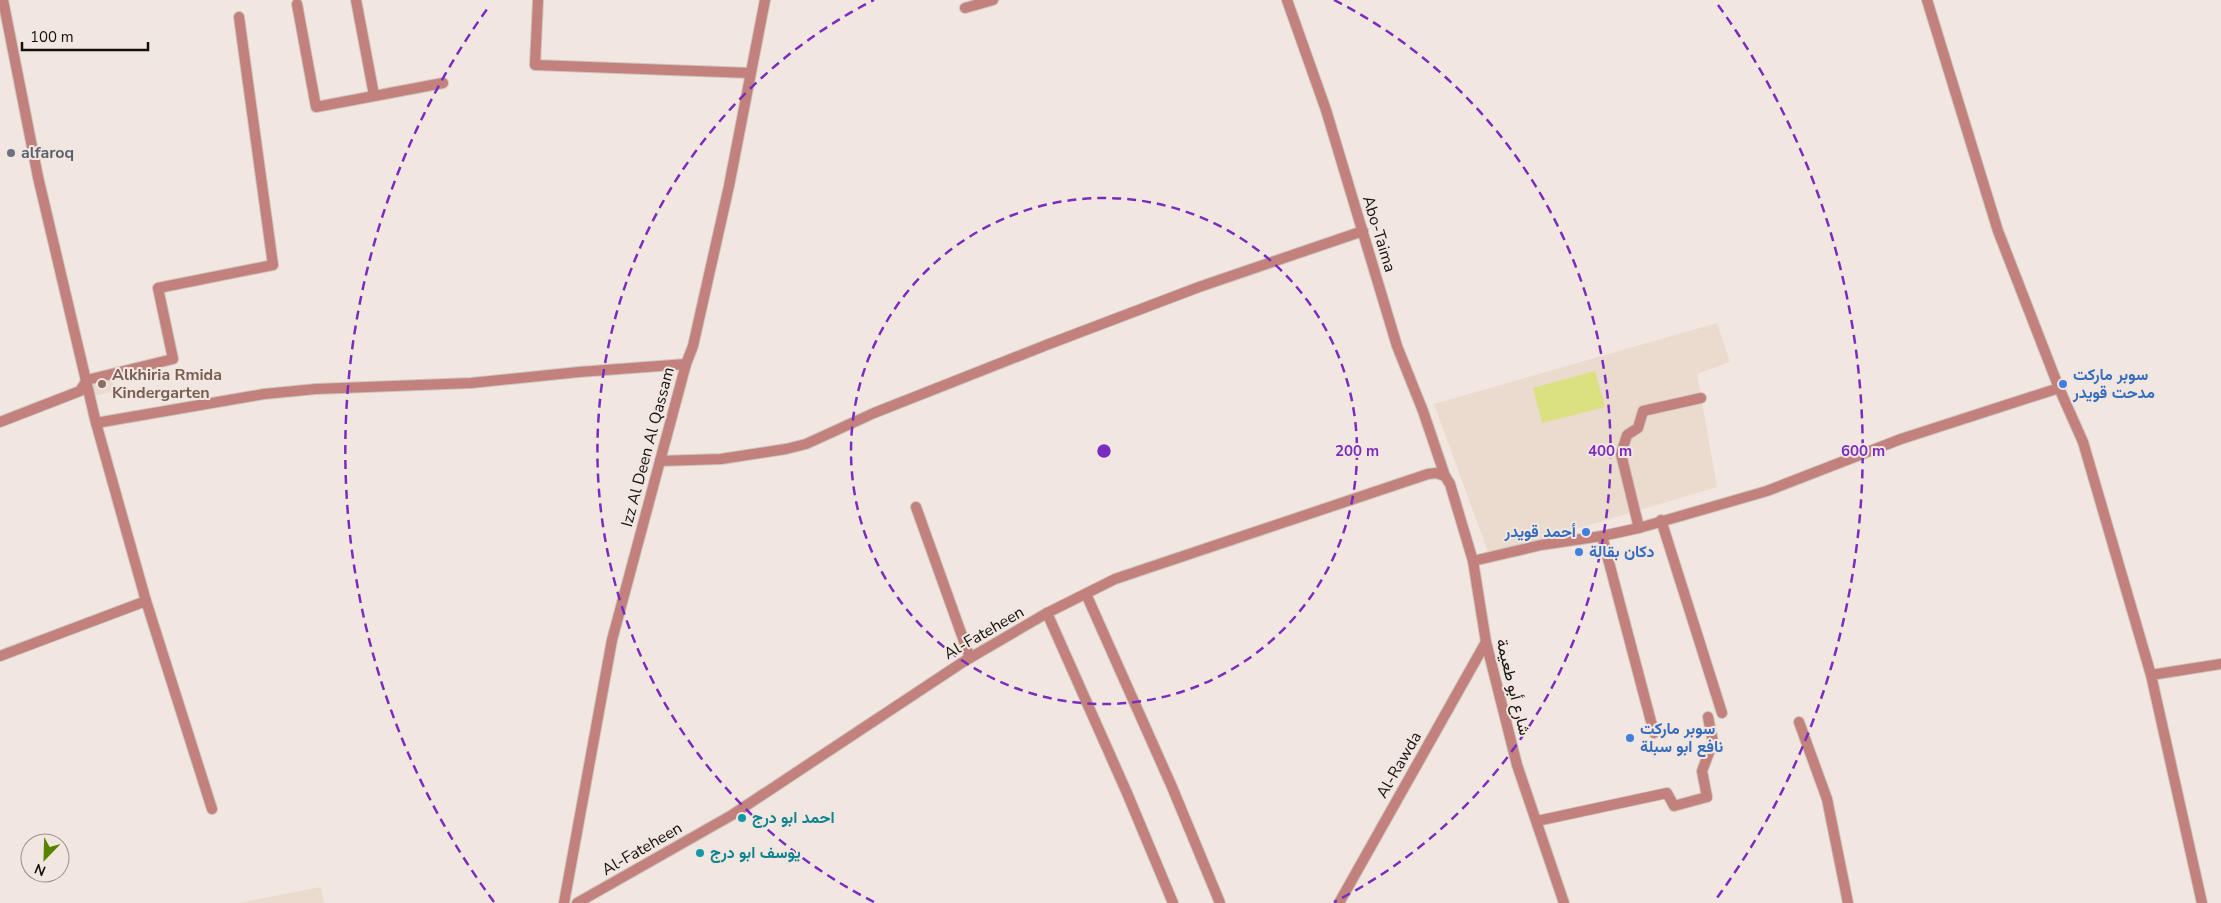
<svg xmlns="http://www.w3.org/2000/svg" width="2221" height="903" font-family="'Nunito Sans',Vazirmatn,sans-serif">
	<style>
		.built { fill: #ebdace }
		.green { fill: #dbe081 }
		.lines { fill: none; stroke-linecap: round; stroke-linejoin: round }
		.minor-casing { stroke: #cdc5be; stroke-width: 12 }
		.minor { stroke: #c3817d; stroke-width: 10 }
		.ring { fill: none; stroke: #7b2cbf; stroke-width: 2.5; stroke-dasharray: 9 6 }
		.worship-dot { fill: #6b7280; stroke: #f1e7e0; stroke-width: 2 }
		.education-dot { fill: #8d6e63; stroke: #f1e7e0; stroke-width: 2 }
		.shop-dot { fill: #3f7fe0; stroke: #f1e7e0; stroke-width: 2 }
		.culture-dot { fill: #0f9aa8; stroke: #f1e7e0; stroke-width: 2 }
		.labels { text-anchor: middle; dominant-baseline: central; stroke-width: 4; stroke-linejoin: round; paint-order: stroke }
		.worship-label { font-size: 16px; font-weight: bold; fill: #5b616d; stroke: #f1e7e0; text-anchor: start }
		.street-label { font-size: 16px; fill: #13100e; stroke: #f1e7e0 }
		.education-label { font-size: 16px; font-weight: bold; fill: #785e54; stroke: #f1e7e0; text-anchor: start }
		.shop-label { font-size: 16px; font-weight: bold; fill: #366cbe; stroke: #f1e7e0; text-anchor: start }
		.culture-label { font-size: 16px; font-weight: bold; fill: #0d838f; stroke: #f1e7e0; text-anchor: start }
		.centre { fill: #7b2cbf; stroke: #f1e7e0; stroke-width: 2.5 }
		.ring-label { font-size: 15px; text-anchor: middle; font-weight: bold; fill: #7b2cbf; stroke: #f1e7e0; stroke-width: 4; stroke-linejoin: round; paint-order: stroke }
	</style>
	<rect width="100%" height="100%" fill="#f1e7e0"/>
	<g class="built">
		<path d="M1717,323l13,39 -33,12 20,113 -228,68 -55,-151z"/>
		<path d="M112,375l1,17 -20,4 -4,-16z"/>
		<path d="M321,887l3,16h-86z"/>
	</g>
	<path class="green" d="M1595,371l10,36 -63,16 -9,-35z"/>
	<g class="lines">
		<g class="minor-casing">
			<g id="minor">
				<path d="M3,0l35,177 58,246 50,178 66,208"/>
				<path d="M356,0l18,95"/>
				<path d="M538,0l-3,65 215,8"/>
				<path d="M1287,0l39,110 71,236 26,65 22,65 5,8 23,77 13,81 31,123 47,138"/>
				<path d="M1927,0l71,231 61,157 24,54 68,233 51,228"/>
				<path d="M297,4l19,103 127,-24"/>
				<path d="M965,8l28,-8"/>
				<path d="M0,422l80,-31 7,-11 86,-21 -15,-71 115,-23 -34,-248"/>
				<path d="M96,423l168,-29 52,-5 155,-6 108,-11 107,-8"/>
				<path d="M660,461l61,-2 65,-10 20,-5 68,-31 175,-69 150,-57 164,-56"/>
				<path d="M916,507l54,151"/>
				<path d="M1661,520l61,193"/>
				<path d="M1639,528l-18,-74 6,-19 11,-7 5,-17 58,-13"/>
				<path d="M1602,536l52,197"/>
				<path d="M1473,561l68,-16 61,-9 37,-8 128,-37 134,-52 158,-51"/>
				<path d="M1086,594l86,193 48,116"/>
				<path d="M1047,613l80,180 46,110"/>
				<path d="M0,656l146,-55"/>
				<path d="M2151,675l70,-11"/>
				<path d="M1799,722l28,77 21,104"/>
				<path d="M1537,821l130,-28 7,13 33,-9 -5,-26 11,-29 -5,-25"/>
				<path d="M564,903l48,-263 74,-276 7,-18 36,-160 36,-186"/>
				<path d="M577,903l155,-88 231,-153 84,-49 68,-34 313,-105 8,-1 9,3"/>
				<path d="M1339,903l147,-261"/>
			</g>
		</g>
		<use href="#minor" class="minor"/>
	</g>
	<g class="ring">
		<circle cx="1104" cy="451" r="253"/>
		<path d="M874 902A506 506 0 0 1 874 0M1334 0A506 506 0 0 1 1334 902"/>
		<path d="M494 902A759 759 0 0 1 490 5M1718 5A759 759 0 0 1 1714 902"/>
	</g>
	<circle class="worship-dot" cx="11" cy="153" r="5"/>
	<circle class="education-dot" cx="102" cy="384" r="5"/>
	<g class="shop-dot">
		<circle cx="2063" cy="384" r="5"/>
		<circle cx="1586" cy="532" r="5"/>
		<circle cx="1579" cy="552" r="5"/>
		<circle cx="1630" cy="738" r="5"/>
	</g>
	<g class="culture-dot">
		<circle cx="742" cy="818" r="5"/>
		<circle cx="700" cy="853" r="5"/>
	</g>
	<g class="labels">
		<g class="worship-label">
			<text x="21" y="153">alfaroq</text>
		</g>
		<g class="street-label">
			<text transform="translate(1379 234) rotate(73)">Abo-Taima</text>
			<text transform="translate(648 447) rotate(-75)">Izz Al Deen Al Qassam</text>
			<text transform="translate(984 633) rotate(-30)">Al-Fateheen</text>
			<text transform="translate(1513 687) rotate(76)">شارع أبو طعيمة</text>
			<text transform="translate(1399 765) rotate(-60)">Al-Rawda</text>
			<text transform="translate(642 849) rotate(-30)">Al-Fateheen</text>
		</g>
		<g class="education-label">
			<text x="112" y="375">Alkhiria Rmida<tspan x="112" dy="18">Kindergarten</tspan></text>
		</g>
		<g class="shop-label">
			<text x="2073" y="375">سوبر ماركت<tspan x="2073" dy="18">مدحت قويدر</tspan></text>
			<text x="1576" y="532" text-anchor="end">أحمد قويدر</text>
			<text x="1589" y="552">دكان بقالة</text>
			<text x="1640" y="729">سوبر ماركت<tspan x="1640" dy="18">نافع ابو سبلة</tspan></text>
		</g>
		<g class="culture-label">
			<text x="752" y="818">احمد ابو درج</text>
			<text x="710" y="853">يوسف ابو درج</text>
		</g>
	</g>
	<circle cx="1104" cy="451" r="8" class="centre"/>
	<g class="ring-label">
		<text x="1357" y="456">200 m</text>
		<text x="1610" y="456">400 m</text>
		<text x="1863" y="456">600 m</text>
	</g>
	<g transform="translate(45 858) rotate(203)"><circle r="24" fill="#f1e7e0" stroke="#98918c"/>
	<path d="M0-4L9 19L0 12L-9 19Z" fill="#5b8100"/>
	<text y="-8" font-size="14" font-weight="bold" text-anchor="middle" fill="#13100e">N</text>
	</g>
	<path d="M22 42v8h126v-8" fill="none" stroke="#13100e" stroke-width="2.5"/>
	<text x="30" y="42" font-size="15" fill="#13100e" stroke="#f1e7e0" stroke-width="4" paint-order="stroke">100 m</text>
</svg>
